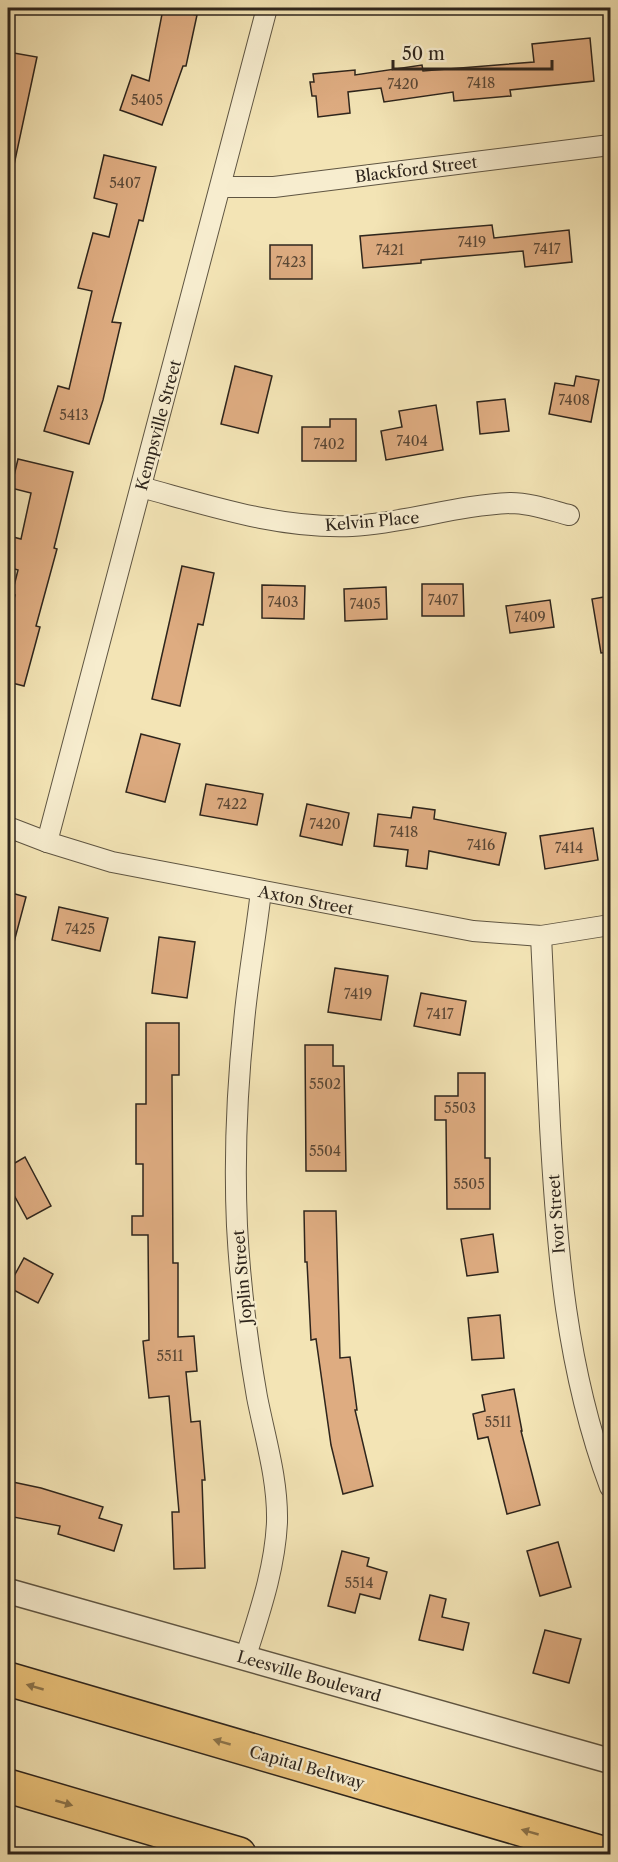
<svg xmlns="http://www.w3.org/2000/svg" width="618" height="1862" font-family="'Libre Caslon Text',serif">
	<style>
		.building { fill: #deac81; stroke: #2e251c; stroke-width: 1.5 }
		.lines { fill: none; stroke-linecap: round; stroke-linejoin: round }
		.minor-casing { stroke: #5f5542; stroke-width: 22 }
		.tertiary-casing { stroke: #5f5542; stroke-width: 27 }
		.motorway-casing { stroke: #2e251c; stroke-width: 36 }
		.minor { stroke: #f7edcf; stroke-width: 20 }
		.tertiary { stroke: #f7edcf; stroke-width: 24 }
		.motorway { stroke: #eac27a; stroke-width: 33 }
		.oneway { fill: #8c744b }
		.labels { text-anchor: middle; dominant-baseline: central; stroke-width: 4.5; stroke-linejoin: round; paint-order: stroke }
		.number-label { font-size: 14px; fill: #5a4735 }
		.street-label { font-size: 16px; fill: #2e251c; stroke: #f7edcf }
	</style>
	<rect width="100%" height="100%" fill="#f3e4b5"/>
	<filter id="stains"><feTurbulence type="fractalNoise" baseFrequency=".00333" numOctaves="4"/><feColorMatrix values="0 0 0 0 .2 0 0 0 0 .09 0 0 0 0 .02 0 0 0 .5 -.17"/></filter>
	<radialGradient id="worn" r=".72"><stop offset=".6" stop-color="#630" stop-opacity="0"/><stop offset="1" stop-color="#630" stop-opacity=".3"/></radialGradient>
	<g class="building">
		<path d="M163,9l34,6 -11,51h-3l-21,59 -42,-15 12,-35 17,6z"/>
		<path d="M590,38l4,43 -84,9 1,6 -57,5 -1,-9 -69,10 -3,-14 -33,4 2,21 -32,4 -2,-21h-4l-2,-14h4l-1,-8 42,-4v5l67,-10 1,6 111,-9 -2,-18z"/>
		<path d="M8,52l29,5 -23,108 -6,-1z"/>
		<path d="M104,155l52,12 -13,54 -4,-1 -27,102 9,1 -18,77 -14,44 -45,-13 14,-45 11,3 23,-98 -14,-3 15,-55 16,4 8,-33 -23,-6z"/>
		<path d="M492,225l2,13 75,-8 3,32 -47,5 -2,-16 -102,9v3l-58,5 -3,-32z"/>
		<rect x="270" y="245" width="42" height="34"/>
		<path d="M235,366l37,10 -14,57 -37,-9z"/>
		<path d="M576,376l23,4 -8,42 -42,-8 6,-31 19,3z"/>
		<path d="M505,399l4,32 -29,3 -3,-32z"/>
		<path d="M436,405l7,45 -57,10 -5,-29 21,-4 -3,-16z"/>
		<path d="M330,419h26v42h-54v-34h28z"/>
		<path d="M18,459l55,13 -19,76 3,1 -21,77 4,1 -16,59 -16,-4v-60l7,-27 -3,-1 6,-24 -10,-3v-12l5,-18 8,2 10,-46 -20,-5z"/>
		<path d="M182,566l32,7 -11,52 -5,-1 -18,82 -28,-7z"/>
		<path d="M422,584h41l1,32h-42z"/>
		<path d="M262,585l43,1 -1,33 -42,-1z"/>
		<path d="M386,587l1,32 -42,2 -1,-32z"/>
		<path d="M610,596v56l-9,1 -9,-54z"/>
		<path d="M550,600l4,27 -44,6 -4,-27z"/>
		<path d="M141,734l39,10 -15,58 -39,-10z"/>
		<path d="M206,784l57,10 -6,31 -57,-10z"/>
		<path d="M307,804l42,9 -7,32 -42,-9z"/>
		<path d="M413,807l22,3 -1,9 72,14 -7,32 -70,-14 -2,18 -21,-3 2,-16 -34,-4 4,-32 33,4z"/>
		<path d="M593,828l5,32 -53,9 -5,-33z"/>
		<path d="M8,892l18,5 -13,49 -5,-1z"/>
		<path d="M59,907l49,11 -8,33 -48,-11z"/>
		<path d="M159,937l36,5 -8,56 -35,-5z"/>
		<path d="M335,968l53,8 -7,44 -53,-8z"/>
		<path d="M421,993l45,8 -6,34 -46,-9z"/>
		<path d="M146,1023h33v52h-7l1,188h5v74l16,-1 3,35 -11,1 5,50 9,-1 5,59h-3l3,88 -31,1 -2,-57h7l-10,-116 -20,2 -6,-57 6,-1 -1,-105h-16v-19h11v-52h-7v-60h10z"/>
		<path d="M305,1045h28v21h11l2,105h-40z"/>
		<path d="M458,1073h27v85h5v51h-43l-1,-89h-11v-24h23z"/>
		<path d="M25,1157l26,49 -24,13 -19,-35v-17z"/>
		<path d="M304,1211h32l4,147 10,-1 7,53h-2l18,76 -30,8 -12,-49 -15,-106 -5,1 -4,-78h-2z"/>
		<path d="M493,1234l5,38 -31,4 -6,-37z"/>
		<path d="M24,1258l29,16 -15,29 -30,-16z"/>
		<path d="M500,1315l4,43 -32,2 -4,-42z"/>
		<path d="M514,1389l8,42h-1l19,74 -33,9 -19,-77 -10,2 -5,-25 12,-3 -3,-16z"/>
		<path d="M8,1481l33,7 62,19 -4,11 23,7 -8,26 -56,-17 2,-8 -52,-10z"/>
		<path d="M558,1542l13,45 -31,9 -13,-45z"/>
		<path d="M342,1551l27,7 -2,8 20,6 -7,27 -20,-5 -5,19 -27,-7z"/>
		<path d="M430,1595l16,4 -4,18 27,6 -6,27 -44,-10z"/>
		<path d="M545,1630l36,9 -12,44 -36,-10z"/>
	</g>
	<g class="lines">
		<g class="minor-casing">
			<g id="minor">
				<path d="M221,187h53l336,-42"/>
				<path d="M141,487c70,19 138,42 211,39 54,-3 105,-21 159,-23 19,0 39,7 58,12"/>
				<path d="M8,827l39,15 65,20 361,69 68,5 69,-11"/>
				<path d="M47,842l220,-834"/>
				<path d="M541,936c3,63 6,127 9,190 7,125 16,243 60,361"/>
				<path d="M245,1659c14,-45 30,-90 32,-137 1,-43 -12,-84 -20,-125 -10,-57 -17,-114 -20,-171 -3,-68 0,-137 7,-204 4,-44 12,-87 17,-131"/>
			</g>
		</g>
		<g class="tertiary-casing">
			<path id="tertiary" d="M8,1591l602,170"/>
		</g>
		<g class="motorway-casing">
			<g id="motorway">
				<path d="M8,1679l598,175"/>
				<path d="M8,1786l231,68"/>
			</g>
		</g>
		<use href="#minor" class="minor"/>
		<use href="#tertiary" class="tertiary"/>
		<use href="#motorway" class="motorway"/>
	</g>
	<defs><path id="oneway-solid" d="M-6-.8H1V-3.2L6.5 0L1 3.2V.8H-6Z" transform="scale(1.5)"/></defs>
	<g class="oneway">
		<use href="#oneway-solid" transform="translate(35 1687) rotate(-164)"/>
		<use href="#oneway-solid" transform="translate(222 1742) rotate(-164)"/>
		<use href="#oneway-solid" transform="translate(64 1803) rotate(16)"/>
		<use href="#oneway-solid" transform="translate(530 1832) rotate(-164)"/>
	</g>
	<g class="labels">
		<g class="number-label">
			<text x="481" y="83">7418</text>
			<text x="403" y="84">7420</text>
			<text x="147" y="100">5405</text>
			<text x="125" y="183">5407</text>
			<text x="472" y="242">7419</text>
			<text x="547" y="249">7417</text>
			<text x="390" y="250">7421</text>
			<text x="291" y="262">7423</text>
			<text x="574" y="400">7408</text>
			<text x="74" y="415">5413</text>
			<text x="412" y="441">7404</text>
			<text x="329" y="444">7402</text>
			<text x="443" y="600">7407</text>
			<text x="283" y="602">7403</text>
			<text x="365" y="604">7405</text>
			<text x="530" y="617">7409</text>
			<text x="232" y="804">7422</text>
			<text x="325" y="824">7420</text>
			<text x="404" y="832">7418</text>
			<text x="481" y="845">7416</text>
			<text x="569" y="848">7414</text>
			<text x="80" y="929">7425</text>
			<text x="358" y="994">7419</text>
			<text x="440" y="1014">7417</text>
			<text x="325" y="1084">5502</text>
			<text x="460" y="1108">5503</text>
			<text x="325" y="1151">5504</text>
			<text x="469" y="1184">5505</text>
			<text x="170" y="1356">5511</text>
			<text x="498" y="1422">5511</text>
			<text x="359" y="1583">5514</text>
		</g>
		<g class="street-label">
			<text transform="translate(416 169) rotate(-7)">Blackford Street</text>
			<text transform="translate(158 425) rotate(-75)">Kempsville Street</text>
			<text transform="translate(372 521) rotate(-5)">Kelvin Place</text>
			<text transform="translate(306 900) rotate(11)">Axton Street</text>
			<text transform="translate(556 1214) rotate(-94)">Ivor Street</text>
			<text transform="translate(242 1277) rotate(-95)">Joplin Street</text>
			<text transform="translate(309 1676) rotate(16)">Leesville Boulevard</text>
			<text transform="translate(307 1767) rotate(16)">Capital Beltway</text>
		</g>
	</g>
	<rect width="618" height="1862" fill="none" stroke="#f3e4b5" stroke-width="30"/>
	<rect x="9" y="9" width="600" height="1844" fill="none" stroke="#2e251c" stroke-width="3"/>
	<rect x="15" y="15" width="588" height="1832" fill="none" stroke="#2e251c" stroke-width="1.5"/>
	<path d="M393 60v9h159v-9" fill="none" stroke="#2e251c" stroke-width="3"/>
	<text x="402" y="60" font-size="18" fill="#2e251c" stroke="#f7edcf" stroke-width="4.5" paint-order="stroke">50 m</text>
	<rect width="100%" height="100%" filter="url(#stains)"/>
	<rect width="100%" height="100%" fill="url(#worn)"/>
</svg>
